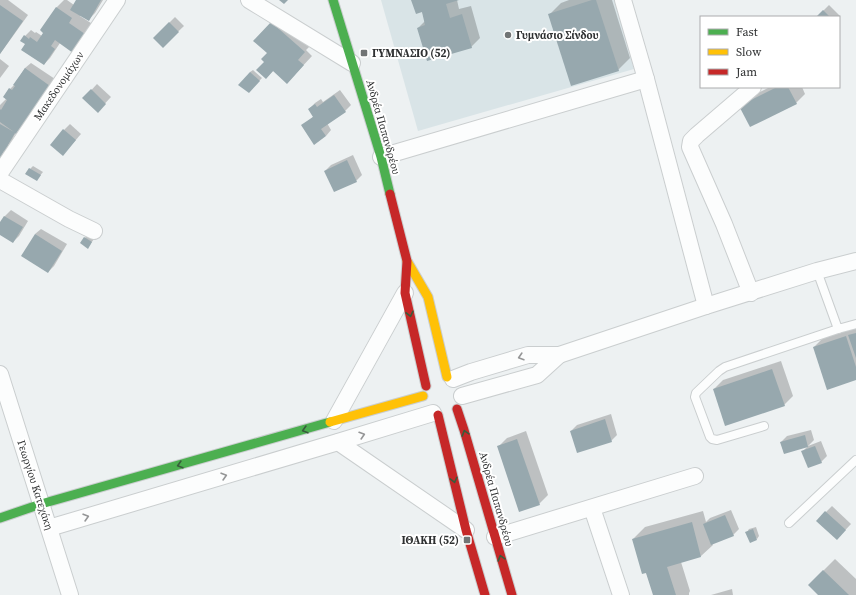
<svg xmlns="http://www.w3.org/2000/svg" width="856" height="595" font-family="'Source Serif 4',serif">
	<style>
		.built { fill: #d9e4e7 }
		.shadow { fill: #0003 }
		.building { fill: #97a8ae }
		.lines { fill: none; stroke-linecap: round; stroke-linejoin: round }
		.lane-casing { stroke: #cacecf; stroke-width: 10 }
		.street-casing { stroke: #cacecf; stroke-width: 18 }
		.fast-casing { stroke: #cacecf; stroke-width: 11 }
		.slow-casing { stroke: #cacecf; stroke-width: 11 }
		.jam-casing { stroke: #cacecf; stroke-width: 11 }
		.lane { stroke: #fcfdfd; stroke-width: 8 }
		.street { stroke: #fcfdfd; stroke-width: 16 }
		.fast { stroke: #4caf50; stroke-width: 9 }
		.slow { stroke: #ffc107; stroke-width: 9 }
		.jam { stroke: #c62828; stroke-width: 9 }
		.oneway { stroke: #385c3c }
		.oneway2 { stroke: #959697 }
		.poi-dot { fill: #717475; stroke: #fff; stroke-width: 1.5 }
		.labels { text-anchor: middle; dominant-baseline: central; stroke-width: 4; stroke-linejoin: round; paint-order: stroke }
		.poi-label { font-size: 11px; font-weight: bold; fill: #2e3031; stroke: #fff; text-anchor: start }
		.street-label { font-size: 11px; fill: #2e3031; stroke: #fff }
	</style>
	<rect width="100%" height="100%" fill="#edf1f2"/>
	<path class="built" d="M381,0h234l19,69 -216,62z"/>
	<g class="shadow">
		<path d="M0,0h8l20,15 -28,39z"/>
		<path d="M64,0h3l7,5 3,-5h26l-8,13 -6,6 -8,-4 -1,1 14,9 -12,18h-22l-10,15 -6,6 -18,-20 -1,-8 6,-6 4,3 1,-1 6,4 14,-28z"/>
		<path d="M413,0h44l2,9 12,-3 9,32 -9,9 -53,-19 7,-7 -3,-10z"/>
		<path d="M569,0h43l18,58 -12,12 -69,-55 12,-12z"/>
		<path d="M829,5l11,11 -1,1h-22z"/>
		<path d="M175,17l9,9 -21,20 -9,-8z"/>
		<path d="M271,22l42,21 -7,7 6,6 -25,27 -13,-13 -8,8 -1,-16 3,-9z"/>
		<path d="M0,59l9,7 -9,12z"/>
		<path d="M31,63l24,16 -30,45 -7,6 -5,8 5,3 -18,17v-53l6,-6 -2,-2 6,-8 5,-5 10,-16z"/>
		<path d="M253,70l9,8 -13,14 1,-20z"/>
		<path d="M97,84l14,13 -13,14 -14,-13z"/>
		<path d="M770,87h32l3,7 -9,9 -55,3 9,-9z"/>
		<path d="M340,90l11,15 -6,6 -18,12 4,7 -5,6 -24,-10 12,-10 -5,-7 6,-6 6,-4 2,3z"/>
		<path d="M70,124l11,10 -13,15 -4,-19z"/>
		<path d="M353,155l9,20 -6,6 -31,-10 6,-6z"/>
		<path d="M33,166l10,6 -4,5 -9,-8z"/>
		<path d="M11,210l17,11 -9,15 -6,6 -13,-8v-10l5,-8z"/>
		<path d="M41,229l26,15 -13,22 -6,6 -13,-38z"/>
		<path d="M87,235l7,4 -5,7 -4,-8z"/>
		<path d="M855,327l1,2v50l-42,-32 9,-9z"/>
		<path d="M781,361l12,35 -9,9 -70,-16 9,-9z"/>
		<path d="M611,414l6,21 -6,6 -40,-10 6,-6z"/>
		<path d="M811,430l3,10 -6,6 13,-5 6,15 -6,6 -19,-10 6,-6 -24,7 -3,-11 6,-6z"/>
		<path d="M526,431l22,64 -9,9 -41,-57 9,-9z"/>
		<path d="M832,506l19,18 -14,15 -20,-18z"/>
		<path d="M731,510l8,19 -6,6 -21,8 1,2 -12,11 -20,6 9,29 -1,2v2h-35l-8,-23 -13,-33 12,-12 58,-16 3,11 4,-4z"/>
		<path d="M756,527l3,9 -2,3 -10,-7 2,-3z"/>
		<path d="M835,559l21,20v16h-37l-10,-10z"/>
		<path d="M732,589l1,6h-22z"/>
	</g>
	<g class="building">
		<path d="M76,0h25l-12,21 -19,-11z"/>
		<path d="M279,0h9l-4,4z"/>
		<path d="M411,0h48l-13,4 4,14 12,-4 10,34 -45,13 -10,-33 8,-3 -3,-13 -6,2z"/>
		<path d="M592,0h4l23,71 -48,15 -23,-72z"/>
		<path d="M0,5l23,16 -23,33z"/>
		<path d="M56,7l16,11 -3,5 16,11 -12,19 -18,-13 -4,6 4,3 -11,16 -23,-15 4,-6 -5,-3 4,-6 5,4 1,-2 7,5 6,-9 -3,-3z"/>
		<path d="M823,10l7,7h-14z"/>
		<path d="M169,22l10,10 -16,16 -10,-10z"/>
		<path d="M271,22l34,30 -7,8 6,5 -17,19 -14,-13 -7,8 -10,-9 8,-8 -3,-3 6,-6 -14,-12z"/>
		<path d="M25,68l25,18 -34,48 -1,-1 -7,12 5,2 -4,7 -5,-3 -4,7v-34l14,8 -14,-10v-13l1,1 6,-10 -4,-3 6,-9 3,2 3,-4 -2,-1z"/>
		<path d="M250,72l10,9 -11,12 -11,-8z"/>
		<path d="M777,87h11l9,17 -47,23 -11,-21z"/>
		<path d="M91,89l15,15 -8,9 -16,-15z"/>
		<path d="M334,95l12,17 -25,17 5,7 -12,9 -13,-20 12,-8 -5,-8 7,-5 2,3z"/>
		<path d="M63,129l13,11 -13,16 -13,-11z"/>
		<path d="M347,160l10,22 -23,10 -10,-21z"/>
		<path d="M29,168l12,7 -4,6 -12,-7z"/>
		<path d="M4,216l19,11 -10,16 -13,-8v-13z"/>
		<path d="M35,234l27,17 -14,22 -27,-17z"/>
		<path d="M84,237l8,5 -4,7 -8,-6z"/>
		<path d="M856,333v25l-8,-23z"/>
		<path d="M846,336l10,31v13l-29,10 -14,-43z"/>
		<path d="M772,369l13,37 -60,20 -12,-37z"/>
		<path d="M605,419l7,23 -35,11 -7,-22z"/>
		<path d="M805,435l3,12 -24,7 -4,-12z"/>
		<path d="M517,439l23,66 -21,7 -22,-66z"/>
		<path d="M815,446l7,17 -14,5 -7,-17z"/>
		<path d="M825,511l21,19 -9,10 -21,-19z"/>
		<path d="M725,515l9,21 -23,9 -8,-21z"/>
		<path d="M692,522l9,35 -34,10 9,28h-23l-7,-22 -4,1 -10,-35z"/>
		<path d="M753,529l4,11 -7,3 -5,-11z"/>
		<path d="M823,570l26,25h-31l-10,-10z"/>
	</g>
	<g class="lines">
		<g class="lane-casing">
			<g id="lane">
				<path d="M817,271l21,58 18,-5"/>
				<path d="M764,426l-47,14 -5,-1 -2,-2 -15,-40 1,-4 23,-22 6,-4 113,-38"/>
				<path d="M789,523l67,-63"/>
			</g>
		</g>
		<g class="street-casing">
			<g id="street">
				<path d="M249,0l103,63"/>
				<path d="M623,0l23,79 60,227"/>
				<path d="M381,157l265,-78"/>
				<path d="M0,173l117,-173"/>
				<path d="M0,180l69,39 25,12"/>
				<path d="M751,293l-27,-69 -34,-77 1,-6 6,-6 56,-48"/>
				<path d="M0,374l70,221"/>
				<path d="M453,379l18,-7 57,-17h31l147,-49 111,-35 39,-10"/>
				<path d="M462,396l75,-21 22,-20"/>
				<path d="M334,421l71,-128"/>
				<path d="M338,442l128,88"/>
				<path d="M592,508l29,87"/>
				<path d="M49,528l289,-86 95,-29"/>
				<path d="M495,537l200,-61"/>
			</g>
		</g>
		<g class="fast-casing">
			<g id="fast">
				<path d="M333,0l48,157 9,37"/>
				<path d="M0,518l41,-14 289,-82"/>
			</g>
		</g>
		<g class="slow-casing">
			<g id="slow">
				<path d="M407,261l21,36 19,80"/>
				<path d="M330,422l93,-26"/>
			</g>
		</g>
		<g class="jam-casing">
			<g id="jam">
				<path d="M390,194l17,67 -2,32 21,93"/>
				<path d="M457,409l7,21 48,165"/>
				<path d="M438,415l28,115 19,65"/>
			</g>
		</g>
		<use href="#lane" class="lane"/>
		<use href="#street" class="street"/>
		<use href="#fast" class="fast"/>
		<use href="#slow" class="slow"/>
		<use href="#jam" class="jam"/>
	</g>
	<defs><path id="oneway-chevron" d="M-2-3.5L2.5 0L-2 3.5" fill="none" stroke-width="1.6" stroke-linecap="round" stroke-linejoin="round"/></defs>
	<g class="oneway">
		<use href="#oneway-chevron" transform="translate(410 314) rotate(77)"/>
		<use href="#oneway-chevron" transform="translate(305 430) rotate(164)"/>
		<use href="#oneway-chevron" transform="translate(465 433) rotate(-107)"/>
		<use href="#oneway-chevron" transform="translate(180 465) rotate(164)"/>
		<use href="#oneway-chevron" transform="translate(454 480) rotate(76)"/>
		<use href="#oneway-chevron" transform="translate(501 558) rotate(-106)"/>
	</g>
	<g class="oneway2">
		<use href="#oneway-chevron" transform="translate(521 357) rotate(163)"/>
		<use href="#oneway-chevron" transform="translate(362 435) rotate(-17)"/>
		<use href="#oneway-chevron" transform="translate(224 476) rotate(-16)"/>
		<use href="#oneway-chevron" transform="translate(86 517) rotate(-16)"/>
	</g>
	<g class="poi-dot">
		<circle cx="508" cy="35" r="4"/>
		<rect x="360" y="49" width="8" height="8" rx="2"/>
		<rect x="463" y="536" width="8" height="8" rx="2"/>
	</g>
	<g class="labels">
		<g class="poi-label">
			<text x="516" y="35">Γυμνάσιο Σίνδου</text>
			<text x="372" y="53">ΓΥΜΝΑΣΙΟ (52)</text>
			<text x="459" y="540" text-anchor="end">ΙΘΑΚΗ (52)</text>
		</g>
		<g class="street-label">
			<text transform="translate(59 86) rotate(-56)">Μακεδονομάχων</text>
			<text transform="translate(383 127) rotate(74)">Ανδρέα Παπανδρέου</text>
			<text transform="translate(35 485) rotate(72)">Γεωργίου Κατεχάκη</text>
			<text transform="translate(496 499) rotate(74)">Ανδρέα Παπανδρέου</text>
		</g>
	</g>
	<rect x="700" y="16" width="140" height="72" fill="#ffffff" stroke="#abacad"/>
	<rect x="708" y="29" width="20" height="6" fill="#4caf50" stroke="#abacad"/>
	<text x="736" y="36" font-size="12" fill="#2e3031">Fast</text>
	<rect x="708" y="49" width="20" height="6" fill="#ffc107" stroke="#abacad"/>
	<text x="736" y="56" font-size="12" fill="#2e3031">Slow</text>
	<rect x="708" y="69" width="20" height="6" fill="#c62828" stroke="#abacad"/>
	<text x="736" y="76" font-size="12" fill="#2e3031">Jam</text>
</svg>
